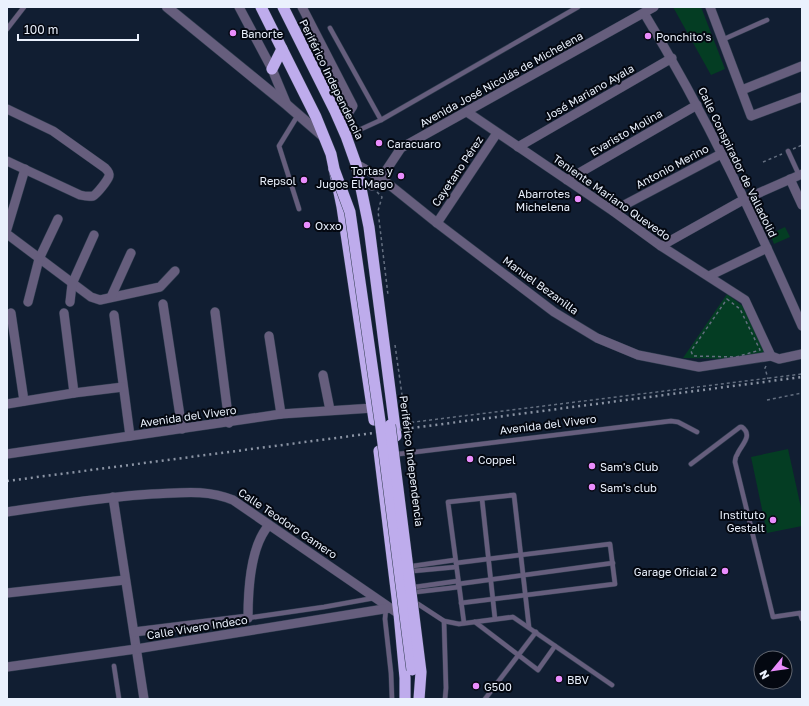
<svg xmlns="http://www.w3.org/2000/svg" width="809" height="706" font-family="'Golos Text',sans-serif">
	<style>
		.green { fill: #043d23 }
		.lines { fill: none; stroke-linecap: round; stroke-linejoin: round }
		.service-casing { stroke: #2f3c4e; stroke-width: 5.5 }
		.minor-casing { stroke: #2f3c4e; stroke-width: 10 }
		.tertiary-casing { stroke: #2f3c4e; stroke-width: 11 }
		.trunk-casing { stroke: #2f3c4e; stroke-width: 12 }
		.path { stroke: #646f80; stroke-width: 1.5; stroke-dasharray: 3 3; stroke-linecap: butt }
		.service { stroke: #665e7d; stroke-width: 4.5 }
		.minor { stroke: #665e7d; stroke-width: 9 }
		.tertiary { stroke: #665e7d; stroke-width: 10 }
		.trunk { stroke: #beacec; stroke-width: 11 }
		.rail { stroke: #8b94a4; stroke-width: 2.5; stroke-dasharray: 2 4; stroke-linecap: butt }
		.trunk-bridge-casing { stroke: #2f3c4e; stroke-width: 12; stroke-linecap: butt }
		.trunk-bridge { stroke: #beacec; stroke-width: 11 }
		.poi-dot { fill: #ea8dfd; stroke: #040811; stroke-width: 1.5 }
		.labels { text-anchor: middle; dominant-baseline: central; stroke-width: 4; stroke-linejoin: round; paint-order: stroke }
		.poi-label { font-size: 11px; fill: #eaf1fd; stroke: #040811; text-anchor: start }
		.street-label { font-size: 11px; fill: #eaf1fd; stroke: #040811 }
	</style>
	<rect width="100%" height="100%" fill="#111e32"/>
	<g class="green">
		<path d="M673,7h28l24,62 -14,6z"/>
		<path d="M785,227l5,10 -16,7 -4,-10z"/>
		<path d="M727,294l17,13 20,43 -1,4 -29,5 -51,-1z"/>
		<path d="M788,449l14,63v14l-35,7 -16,-76z"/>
	</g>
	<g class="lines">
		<g class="service-casing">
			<g id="service">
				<path d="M330,28l51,92"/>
				<path d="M7,29l17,-22"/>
				<path d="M722,40l45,-20"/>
				<path d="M298,115l-19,31 20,63"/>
				<path d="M346,136l35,-16 197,-113"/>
				<path d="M788,151l11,24"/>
				<path d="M399,454l272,-33 7,1 19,10"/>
				<path d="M691,464l49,-37h2c12,9 -2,19 -5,28 -1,0 -2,6 -2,7l38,155 27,-4 2,6"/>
				<path d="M482,499l13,120"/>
				<path d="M456,563l154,-19 5,40 -154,19"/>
				<path d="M413,566l42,-6"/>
				<path d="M413,571l43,-4"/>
				<path d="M458,584l155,-21"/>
				<path d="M415,587l43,-6"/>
				<path d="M416,592l43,-5"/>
				<path d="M418,604l26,17 15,3 54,-7 99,68"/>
				<path d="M386,608l-1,11 6,54 1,26"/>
				<path d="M248,618l76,-11 50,-9"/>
				<path d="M444,621l2,67 -1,11"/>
				<path d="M475,622l63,48 17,-24"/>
				<path d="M464,623l-16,-121 66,-7 15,132"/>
				<path d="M114,666l5,33"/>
				<path d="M485,699l51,-67"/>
			</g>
		</g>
		<g class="minor-casing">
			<g id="minor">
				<path d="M239,7l33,62 15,36"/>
				<path d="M302,7l51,99 -12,18"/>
				<path d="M710,7l41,109 51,-19"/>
				<path d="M644,13c61,100 111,206 158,313"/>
				<path d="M742,90l60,-24"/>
				<path d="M7,109l46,22 52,37c2,2 5,5 4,8 -1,4 -12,18 -16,20 -5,1 -9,0 -13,-1l-73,-34"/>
				<path d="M467,112l146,99 48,35 84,54 26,56"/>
				<path d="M518,147l154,-89"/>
				<path d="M356,164l25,14 56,45 117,89 43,26 41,17 61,12 72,-11 8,3 23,-5"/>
				<path d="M790,179l12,26"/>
				<path d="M567,180l130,-75"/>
				<path d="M372,186l9,-8 20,-30 253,-141"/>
				<path d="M613,211l108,-57"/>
				<path d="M437,223l60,-90"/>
				<path d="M7,229l18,-60"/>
				<path d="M7,234l84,63 9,3 60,-13 15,-16"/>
				<path d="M661,246l82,-46 59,-26"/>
				<path d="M709,276l58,-28"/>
				<path d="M111,297l20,-44"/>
				<path d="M28,302l11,-43 19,-40"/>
				<path d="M70,302l2,-18 22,-49"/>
				<path d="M163,304l19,125"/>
				<path d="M215,312l14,111"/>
				<path d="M11,313l13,88"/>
				<path d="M64,313l10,80"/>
				<path d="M114,315l16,121"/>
				<path d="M269,336l12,78"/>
				<path d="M323,375l7,35"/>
				<path d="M7,404l67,-11 49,-6"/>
				<path d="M7,454l274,-40 92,-6"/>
				<path d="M113,497l31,202"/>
				<path d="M7,512c48,-7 96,-15 145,-18 30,-1 53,-5 81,6l166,114"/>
				<path d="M7,593l118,-13"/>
				<path d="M134,632l114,-14c0,-28 2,-72 21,-93"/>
				<path d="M7,667l129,-18 254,-41"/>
			</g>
		</g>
		<g class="tertiary-casing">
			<path id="tertiary" d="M167,7l120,98 37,32"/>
		</g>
		<g class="trunk-casing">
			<g id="trunk">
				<path d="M261,7l55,110 15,37 11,53 32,213"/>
				<path d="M283,7l52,104 11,25 10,28 13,63 27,209"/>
				<path d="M272,69l10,-20"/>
				<path d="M379,451l20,163 6,64v21"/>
			</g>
		</g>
		<g class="path">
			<path d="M793,149l9,-4"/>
			<path d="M763,162l19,-8"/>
			<path d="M377,192l5,5 -4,14 10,84"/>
			<path d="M727,299l13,10 20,41 -24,7 -43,-1 -2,-5z"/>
			<path d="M395,345l11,78 396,-49"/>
			<path d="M766,366l-1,2 3,11"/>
			<path d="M767,400l35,-7"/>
		</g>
		<use href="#service" class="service"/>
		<use href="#minor" class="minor"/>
		<use href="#tertiary" class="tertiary"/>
		<use href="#trunk" class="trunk"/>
		<path class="rail" d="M7,481l795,-104"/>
		<g class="trunk-bridge-casing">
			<g id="trunk-bridge">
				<path d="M334,169l16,43 31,216 31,242"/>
				<path d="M390,425l31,247 -2,27"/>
			</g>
		</g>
		<use href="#trunk-bridge" class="trunk-bridge"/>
	</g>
	<g class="poi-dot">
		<circle cx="233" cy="33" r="4"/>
		<circle cx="648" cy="36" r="4"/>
		<circle cx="379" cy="143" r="4"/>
		<circle cx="401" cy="176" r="4"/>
		<circle cx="304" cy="180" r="4"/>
		<circle cx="578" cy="199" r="4"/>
		<circle cx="307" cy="225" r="4"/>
		<circle cx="470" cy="459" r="4"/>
		<circle cx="592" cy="466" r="4"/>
		<circle cx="592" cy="487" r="4"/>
		<circle cx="773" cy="520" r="4"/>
		<circle cx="725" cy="571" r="4"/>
		<circle cx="559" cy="679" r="4"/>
		<circle cx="476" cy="686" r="4"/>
	</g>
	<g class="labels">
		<g class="poi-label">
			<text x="241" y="33">Banorte</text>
			<text x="656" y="36">Ponchito's</text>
			<text x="387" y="143">Caracuaro</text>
			<text x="393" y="170" text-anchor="end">Tortas y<tspan x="393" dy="13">Jugos El Mago</tspan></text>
			<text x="296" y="180" text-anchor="end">Repsol</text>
			<text x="570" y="193" text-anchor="end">Abarrotes<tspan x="570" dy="13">Michelena</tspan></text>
			<text x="315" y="225">Oxxo</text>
			<text x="478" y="459">Coppel</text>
			<text x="600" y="466">Sam's Club</text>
			<text x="600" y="487">Sam's club</text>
			<text x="765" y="514" text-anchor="end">Instituto<tspan x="765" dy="13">Gestalt</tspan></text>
			<text x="717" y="571" text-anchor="end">Garage Oficial 2</text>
			<text x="567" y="679">BBV</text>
			<text x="484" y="686">G500</text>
		</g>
		<g class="street-label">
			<text transform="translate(332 79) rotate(64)">Periférico Independencia</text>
			<text transform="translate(501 79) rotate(-29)">Avenida José Nicolás de Michelena</text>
			<text transform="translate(589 92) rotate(-30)">José Mariano Ayala</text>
			<text transform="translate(626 132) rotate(-30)">Evaristo Molina</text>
			<text transform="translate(738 162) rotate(64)">Calle Conspirador de Valladolid</text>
			<text transform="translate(672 166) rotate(-28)">Antonio Merino</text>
			<text transform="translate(457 171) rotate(-56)">Cayetano Pérez</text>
			<text transform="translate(612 197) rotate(35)">Teniente Mariano Quevedo</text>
			<text transform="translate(541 285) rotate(36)">Manuel Bezanilla</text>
			<text transform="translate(188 416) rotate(-8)">Avenida del Vivero</text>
			<text transform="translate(548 424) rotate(-7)">Avenida del Vivero</text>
			<text transform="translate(412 461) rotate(83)">Periférico Independencia</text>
			<text transform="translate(288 523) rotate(34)">Calle Teodoro Gamero</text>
			<text transform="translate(197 627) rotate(-9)">Calle Vivero Indeco</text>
		</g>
	</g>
	<rect width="809" height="706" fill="none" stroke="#eaf1fd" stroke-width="16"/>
	<g transform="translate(773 670) rotate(241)"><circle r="19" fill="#040811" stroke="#60656f"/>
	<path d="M0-3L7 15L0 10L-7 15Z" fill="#ea8dfd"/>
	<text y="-6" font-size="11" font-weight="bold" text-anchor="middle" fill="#eaf1fd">N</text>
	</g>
	<path d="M18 34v6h120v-6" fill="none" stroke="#eaf1fd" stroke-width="2"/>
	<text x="24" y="34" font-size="12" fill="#eaf1fd" stroke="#040811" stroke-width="3" paint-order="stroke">100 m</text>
</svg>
